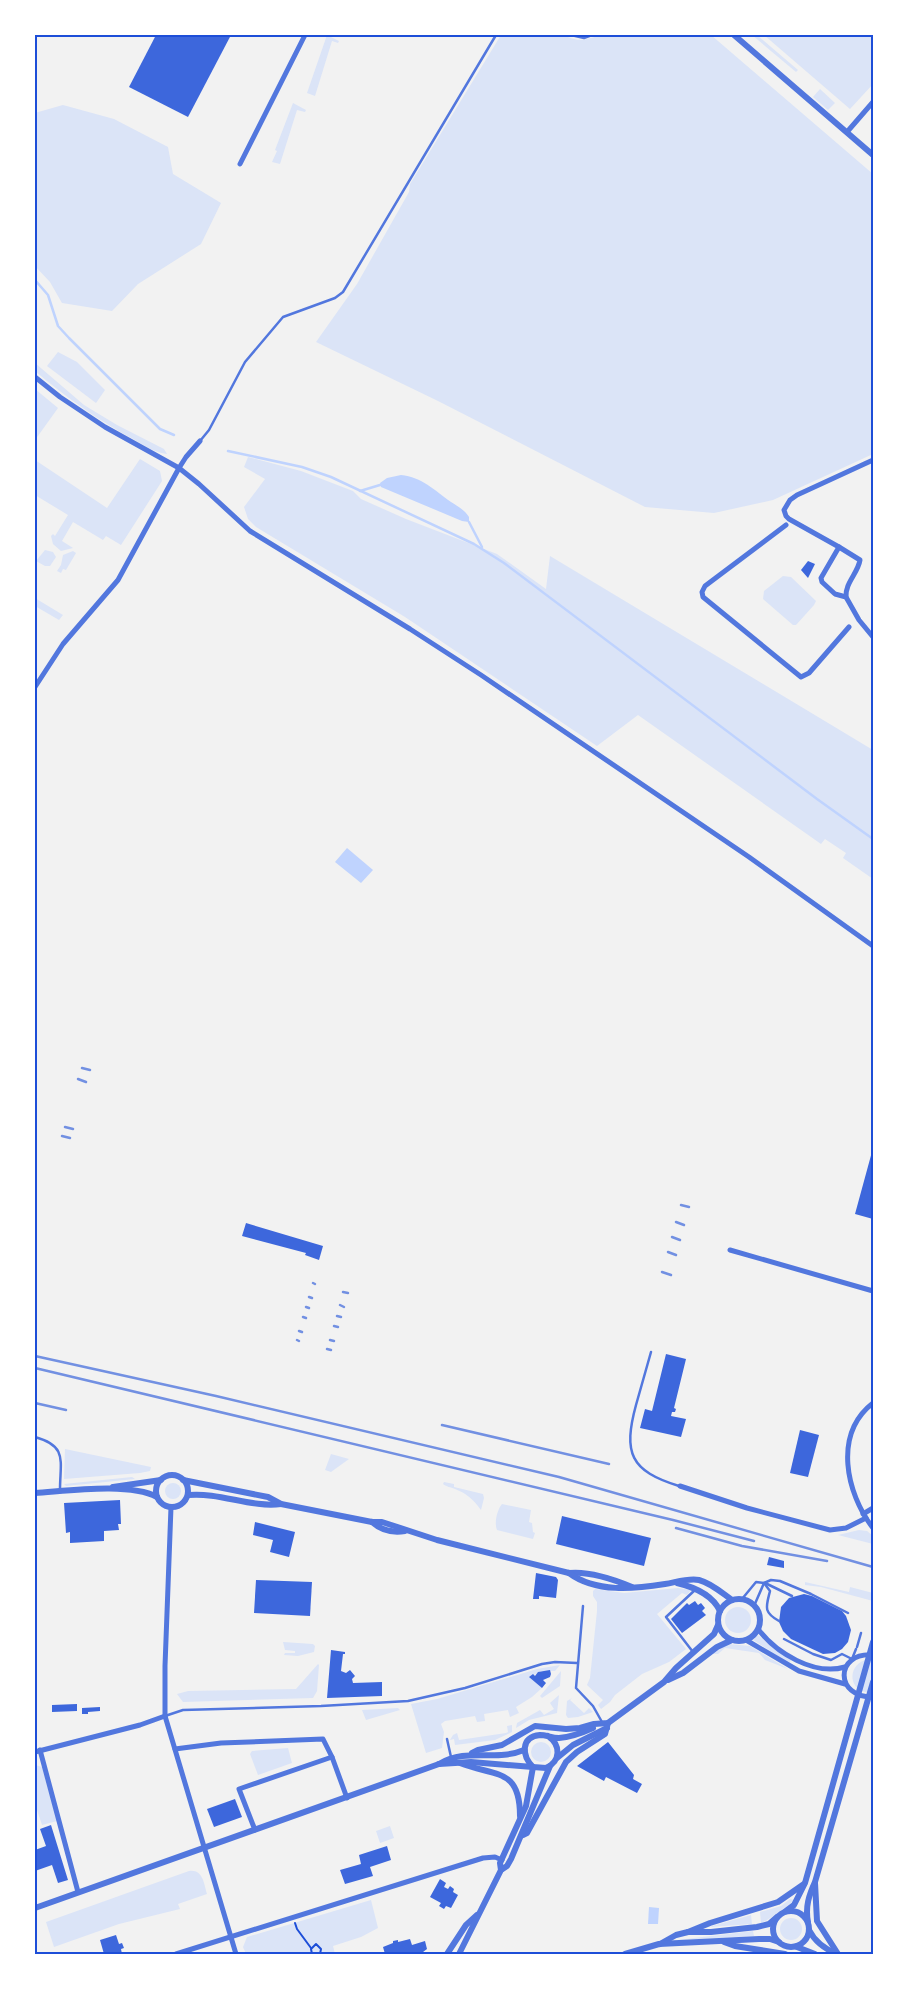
<svg xmlns="http://www.w3.org/2000/svg" width="908" height="1989" font-family="'Public Sans',sans-serif">
	<style>
		.green { fill: #dbe4f7 }
		.water { fill: #bfd3fe }
		.lines { fill: none; stroke-linecap: round; stroke-linejoin: round }
		.stream { stroke: #bfd3fe; stroke-width: 2.5 }
		.building { fill: #3d67dc }
		.path { stroke: #1d4ed8; stroke-width: 2 }
		.service { stroke: #5277de; stroke-width: 2.5 }
		.minor { stroke: #5277de; stroke-width: 5 }
		.tertiary { stroke: #5277de; stroke-width: 6 }
		.rail { stroke: #7290e2; stroke-width: 2.5 }
		.neatline { fill: none; stroke: #1d4ed8; stroke-width: 2 }
	</style>
	<rect width="100%" height="100%" fill="#f2f2f2"/>
	<g class="green">
		<path d="M327,35l12,6 -1,2 -6,-2 -17,55 -8,-3z"/>
		<path d="M501,35h62c24,11 25,0 45,0 35,-1 69,0 103,0l162,139v280l-100,46 -59,13 -69,-6 -207,-106 -122,-59 41,-58 52,-92 1,-8z"/>
		<path d="M752,35h5l41,35 -2,2z"/>
		<path d="M764,35h109v49l-23,25z"/>
		<path d="M820,89l15,14 -7,7 -15,-13z"/>
		<path d="M293,103l13,7 -1,2 -8,-2 -17,54 -8,-2 5,-11 -2,-1z"/>
		<path d="M63,105l51,14 54,28 5,27 48,29 -20,41 -63,40 -26,27 -50,-8 -12,-21 -15,-16v-153z"/>
		<path d="M58,352l19,10 28,28 -9,13 -49,-37z"/>
		<path d="M35,363l49,42 33,20 47,24 3,5c-11,-1 -22,-8 -32,-14 -36,-19 -68,-42 -100,-69z"/>
		<path d="M35,389l23,19 -23,32z"/>
		<path d="M248,457l53,14 52,20 8,8 45,20 91,35 49,35 4,-33 323,194v129l-30,-21 3,-5 -21,-14 -4,5 -183,-129 -41,31 -192,-129 -149,-90 -8,-8 -4,-12 21,-28 -21,-12z"/>
		<path d="M140,459l20,12 2,10 -41,64 -15,-9 -3,4 -30,-18 -11,19 11,7 -12,3 -8,-7 -2,-8 2,-2 2,2 13,-21 -33,-20v-35l72,48z"/>
		<path d="M45,550l8,2 3,5 -6,9h-5l-9,-5z"/>
		<path d="M73,551l3,2 -10,17 -3,-1 -2,4 -4,-2 4,-6 2,-10z"/>
		<path d="M783,576l8,1 25,24 -2,4 -18,20h-3l-30,-26 1,-8z"/>
		<path d="M35,598l28,17 -4,5 -24,-14z"/>
		<path d="M65,1449l86,18 -1,4 -10,2 -76,6z"/>
		<path d="M331,1454l18,5 -18,13 -6,-2z"/>
		<path d="M132,1477l3,2 -69,7 -2,-2z"/>
		<path d="M444,1482l10,2v3l29,7 1,4 -3,12c-7,-10 -15,-17 -26,-21 -5,-2 -8,-2 -12,-5z"/>
		<circle cx="173" cy="1491" r="8"/>
		<path d="M502,1504l29,6 -2,12 3,1 1,9 2,1 -2,6 -36,-9c-3,-7 0,-20 5,-26z"/>
		<path d="M859,1530l8,1 6,5v8l-35,-9z"/>
		<path d="M805,1582l44,10 1,-5 23,6v8l-52,-14 -16,-2z"/>
		<path d="M678,1588l13,2 -4,5 -5,-2 -25,21 29,35 -17,13 -27,12 -27,21 -5,7 -9,7 -3,-4 5,-5 -16,-15 3,-7 7,-67v-9l-4,-6v-5l2,-2 29,4z"/>
		<circle cx="738" cy="1620" r="13"/>
		<path d="M758,1635l15,13 18,12 -2,3 -36,-23z"/>
		<path d="M283,1642l30,2 2,2 -1,6 -16,4 -14,-1 1,-2h10v-2l-10,-1z"/>
		<path d="M729,1644l21,2 38,23 -23,-9 -6,-7 -34,-5 -7,6h-6z"/>
		<path d="M865,1660h8v32c-22,4 -29,-24 -8,-32z"/>
		<path d="M318,1664l1,1 -2,26 -4,7 -130,4 -6,-8 11,-3 108,-2z"/>
		<path d="M560,1665l-5,6h-14l-11,6 12,11 -10,9 -16,10 3,6 -9,4 -2,-7 -24,4 1,7 -8,1 -2,-6 -30,5 -4,3 3,8 -2,16 -16,5 -15,-49 26,-5 100,-30z"/>
		<path d="M561,1671l-1,15 -18,12 -2,-2z"/>
		<path d="M559,1695l-2,18 -28,7 -13,8 1,-5 23,-13 4,5 10,-6 -4,-6z"/>
		<path d="M572,1698l-2,2 14,13 5,-5 4,4 -15,5 -10,1 -2,-3 1,-14z"/>
		<path d="M398,1708l2,2 -34,10 -4,-10z"/>
		<path d="M512,1725v7l-17,8 -40,5 -1,-6 -4,1 3,-5 4,-2 2,7 47,-7 2,-1 -1,-6z"/>
		<circle cx="541" cy="1752" r="10"/>
		<path d="M288,1748l4,15 -34,12 -8,-21 2,-3z"/>
		<path d="M35,1765l7,2 15,54 -15,4 -5,-15h-2z"/>
		<path d="M390,1826l4,12 -14,5 -4,-12z"/>
		<path d="M189,1871c14,-2 15,13 18,23l-29,10 2,5 -61,15 -65,23 -8,-25z"/>
		<path d="M790,1899l4,1c-3,4 -28,22 -33,23l-1,-11 21,-6z"/>
		<path d="M371,1900l7,28 -17,9 -28,9 2,8h-89l-3,-7 4,-10z"/>
		<path d="M751,1915l1,9 -41,3 1,-1z"/>
		<circle cx="791" cy="1929" r="11"/>
		<path d="M753,1931l1,5 -77,4z"/>
	</g>
	<g class="water">
		<path d="M401,475c21,2 33,15 50,27 6,4 14,8 18,15v5l-7,-1 -81,-34 -1,-4 7,-5z"/>
		<path d="M347,848l26,22 -12,13 -26,-21z"/>
		<path d="M649,1907l10,1 -1,16h-10z"/>
	</g>
	<g class="lines">
		<g class="stream">
			<path d="M35,280l13,15 10,31 11,12 91,91 14,6"/>
			<path d="M228,451l74,16 29,10 143,67 30,19 313,236 56,40"/>
			<path d="M360,491l20,-6"/>
			<path d="M469,522l13,25"/>
		</g>
	</g>
	<g class="building">
		<path d="M156,35h75l-43,82 -59,-30z"/>
		<path d="M808,561l7,3 -7,14 -7,-8z"/>
		<path d="M873,1148v71l-18,-5z"/>
		<path d="M246,1223l77,23 -4,14 -14,-5 1,-2 -64,-17z"/>
		<path d="M666,1354l20,5 -12,49 2,1 -1,3h-3l-1,4 15,3 -5,18 -41,-9 5,-19 7,2z"/>
		<path d="M800,1430l19,5 -11,42 -18,-4z"/>
		<path d="M120,1500l1,24h-3l1,6 -15,1v10l-34,2v-11l-4,1 -2,-30z"/>
		<path d="M562,1516l89,22 -7,28 -88,-22z"/>
		<path d="M255,1522l40,10 -6,25 -19,-5 3,-12 -20,-5z"/>
		<path d="M769,1557l15,4v7l-17,-3z"/>
		<path d="M536,1573l20,4 2,3 -2,18 -17,-2v3h-6z"/>
		<path d="M256,1580l56,2 -2,34 -56,-3z"/>
		<path d="M804,1594l8,2 30,15 4,5 5,14 -3,12 -6,7 -7,4 -12,1 -32,-15 -8,-8 -4,-9 2,-15 8,-9z"/>
		<path d="M695,1601l3,4 3,-2 4,5 -3,3 4,4 -24,18 -11,-14 16,-16 2,2z"/>
		<path d="M331,1650l14,2v2h-2l-2,17 5,2 4,-3 5,6 -3,3 1,4 29,-1v14l-55,2z"/>
		<path d="M550,1670l1,4 -1,3 -7,3 3,3 -4,5 -13,-11 4,-3 2,2 3,-4z"/>
		<path d="M77,1704v7l-25,1v-7z"/>
		<path d="M100,1707v4l-12,1v2h-6v-6z"/>
		<path d="M608,1742l26,33 -1,4 9,5 -5,9 -31,-16 -2,4 -27,-15z"/>
		<path d="M235,1799l7,18 -28,10 -7,-18z"/>
		<path d="M51,1825l17,55 -10,3 -6,-18 -17,6v-21l11,-4 -6,-17z"/>
		<path d="M387,1846l4,14 -21,7 3,9 -28,8 -5,-14 21,-6 -2,-9z"/>
		<path d="M440,1879l6,4 -2,4 4,2 2,-3 4,3 -1,3 5,3 -7,13 -5,-2 -2,3 -5,-3 2,-3 -11,-6z"/>
		<path d="M116,1935l3,9 3,-1 2,5 -3,1 1,5h-18l-4,-14z"/>
		<path d="M410,1939l2,6 13,-4 2,8 -4,3 1,2h-39l-2,-7 10,-4v-2l5,-1v2z"/>
	</g>
	<g class="lines">
		<g class="path">
			<path d="M295,1923l2,6 14,19"/>
			<path d="M312,1954l-1,-5 5,-5 5,5 -1,5"/>
		</g>
		<g class="service">
			<path d="M571,35l13,3 8,-3"/>
			<path d="M200,441l9,-11 36,-68 38,-45 52,-19 8,-6 153,-257"/>
			<path d="M651,1352c-5,18 -10,35 -15,53 -13,48 -6,66 43,81"/>
			<path d="M35,1437c33,9 25,24 25,53"/>
			<path d="M764,1583l6,8c-4,16 -7,21 9,30"/>
			<path d="M765,1583l27,13"/>
			<path d="M742,1599l14,-17 8,1 7,-3 9,1 31,13 37,19"/>
			<path d="M583,1606l-7,82 17,18 9,16"/>
			<path d="M754,1606l10,-23"/>
			<path d="M784,1639l29,15 18,6 11,-6 10,5 4,-10"/>
			<path d="M857,1647l4,-14"/>
			<path d="M693,1652l-27,-35 29,-27"/>
			<path d="M165,1716l18,-6 138,-4 87,-5 57,-13 77,-24 13,-2 22,1"/>
			<path d="M447,1739l4,18"/>
		</g>
		<g class="minor">
			<path d="M847,132l26,-30"/>
			<path d="M240,164l65,-129"/>
			<path d="M35,377l25,20 45,30 74,41 20,16 51,47 160,98 71,46 268,182 124,89"/>
			<path d="M873,460l-76,35 -7,5 -6,10 2,6 3,3 50,28 -18,31 1,4 13,12 11,3 13,23 14,17"/>
			<path d="M786,525l-81,61 -3,6 1,5 98,80 8,-4 40,-46"/>
			<path d="M839,547l21,13c-2,13 -15,23 -14,37"/>
			<path d="M35,687l28,-43 55,-64 61,-112 7,-11 14,-16"/>
			<path d="M730,1250l143,41"/>
			<path d="M873,1403c-40,31 -27,90 0,125"/>
			<path d="M680,1486l67,22 83,22 16,-2 20,-10"/>
			<path d="M171,1507l-6,159v50l71,238"/>
			<path d="M863,1514l10,-6"/>
			<path d="M758,1629c18,24 56,47 87,38"/>
			<path d="M746,1640l53,31 46,13"/>
			<path d="M873,1655c-39,-3 -38,43 0,42"/>
			<path d="M175,1749l46,-6 102,-4 9,18 15,41"/>
			<path d="M40,1750l38,142"/>
			<path d="M35,1752l105,-27 25,-9"/>
			<path d="M255,1830l-16,-41 93,-32"/>
			<path d="M176,1954l307,-96 12,-1 7,3"/>
		</g>
		<g class="tertiary">
			<path d="M734,35l139,120"/>
			<circle cx="172" cy="1491" r="16"/>
			<path d="M183,1480l85,17 13,7 91,18h10l55,18 132,33c20,-2 44,6 63,14"/>
			<path d="M113,1487l48,-7"/>
			<path d="M35,1493c32,-2 94,-11 122,4"/>
			<path d="M188,1495c32,-3 63,13 93,9"/>
			<path d="M372,1522c9,8 21,11 33,9"/>
			<path d="M569,1573c27,20 65,16 96,11 12,-2 23,-6 34,-4 12,3 23,13 33,20"/>
			<path d="M677,1583c17,4 35,11 43,28"/>
			<circle cx="739" cy="1620" r="21"/>
			<path d="M668,1680l15,-7 34,-26 15,-7"/>
			<path d="M548,1736c13,9 13,25 -2,32l-13,-1c-11,-11 -13,-30 7,-32 6,0 12,3 19,3 12,-1 23,-5 34,-10"/>
			<path d="M472,1753l6,-3 24,-5 33,-19 31,3 14,-1 14,-4 14,-1 56,-41 12,-14 38,-34 4,-9"/>
			<path d="M557,1758l16,-13 34,-17"/>
			<path d="M460,1763c35,14 60,4 60,53"/>
			<path d="M439,1764l32,-2 62,5"/>
			<path d="M523,1835l4,-2 39,-71 11,-10 28,-18 3,-11"/>
			<path d="M501,1870l-1,-7 26,-57 7,-39"/>
			<path d="M815,1883l2,38 21,33"/>
			<path d="M35,1908l404,-144c29,-17 56,-2 85,-14"/>
			<circle cx="791" cy="1929" r="18"/>
			<path d="M786,1911l8,-6 11,-22 68,-241"/>
			<path d="M808,1922c-3,-15 1,-27 7,-40l58,-200"/>
			<path d="M809,1930c6,12 16,19 28,24"/>
			<path d="M688,1932l22,-9 68,-21 26,-18"/>
			<path d="M724,1942l11,4 50,8"/>
			<path d="M660,1944l16,-9 12,-3h23l46,-5 12,-3 8,-7"/>
			<path d="M797,1947l18,7"/>
			<path d="M447,1954l19,-29 11,-10"/>
			<path d="M459,1954l42,-84 6,-4 4,-7 39,-93"/>
			<path d="M625,1954l34,-10 100,-5h11l9,3"/>
		</g>
		<g class="rail">
			<path d="M82,1068l8,2"/>
			<path d="M78,1079l8,3"/>
			<path d="M65,1127l8,2"/>
			<path d="M62,1136l8,2"/>
			<path d="M681,1205l8,2"/>
			<path d="M676,1222l8,3"/>
			<path d="M672,1237l8,3"/>
			<path d="M668,1252l8,3"/>
			<path d="M662,1272l9,3"/>
			<path d="M313,1283l2,1"/>
			<path d="M343,1292l5,1"/>
			<path d="M309,1297l3,1"/>
			<path d="M340,1305l4,2"/>
			<path d="M306,1307l3,1"/>
			<path d="M337,1316l4,1"/>
			<path d="M303,1317l3,1"/>
			<path d="M334,1326l4,1"/>
			<path d="M299,1331l3,1"/>
			<path d="M297,1340l2,1"/>
			<path d="M330,1340l4,1"/>
			<path d="M327,1349l4,1"/>
			<path d="M35,1356l181,40 343,81 314,90"/>
			<path d="M35,1368l638,152 81,21"/>
			<path d="M35,1403l31,7"/>
			<path d="M442,1425l167,39"/>
			<path d="M676,1528l66,18 85,15"/>
		</g>
	</g>
	<rect width="908" height="1989" fill="none" stroke="#ffffff" stroke-width="72"/>
	<rect x="36" y="36" width="836" height="1917" class="neatline"/>
</svg>
